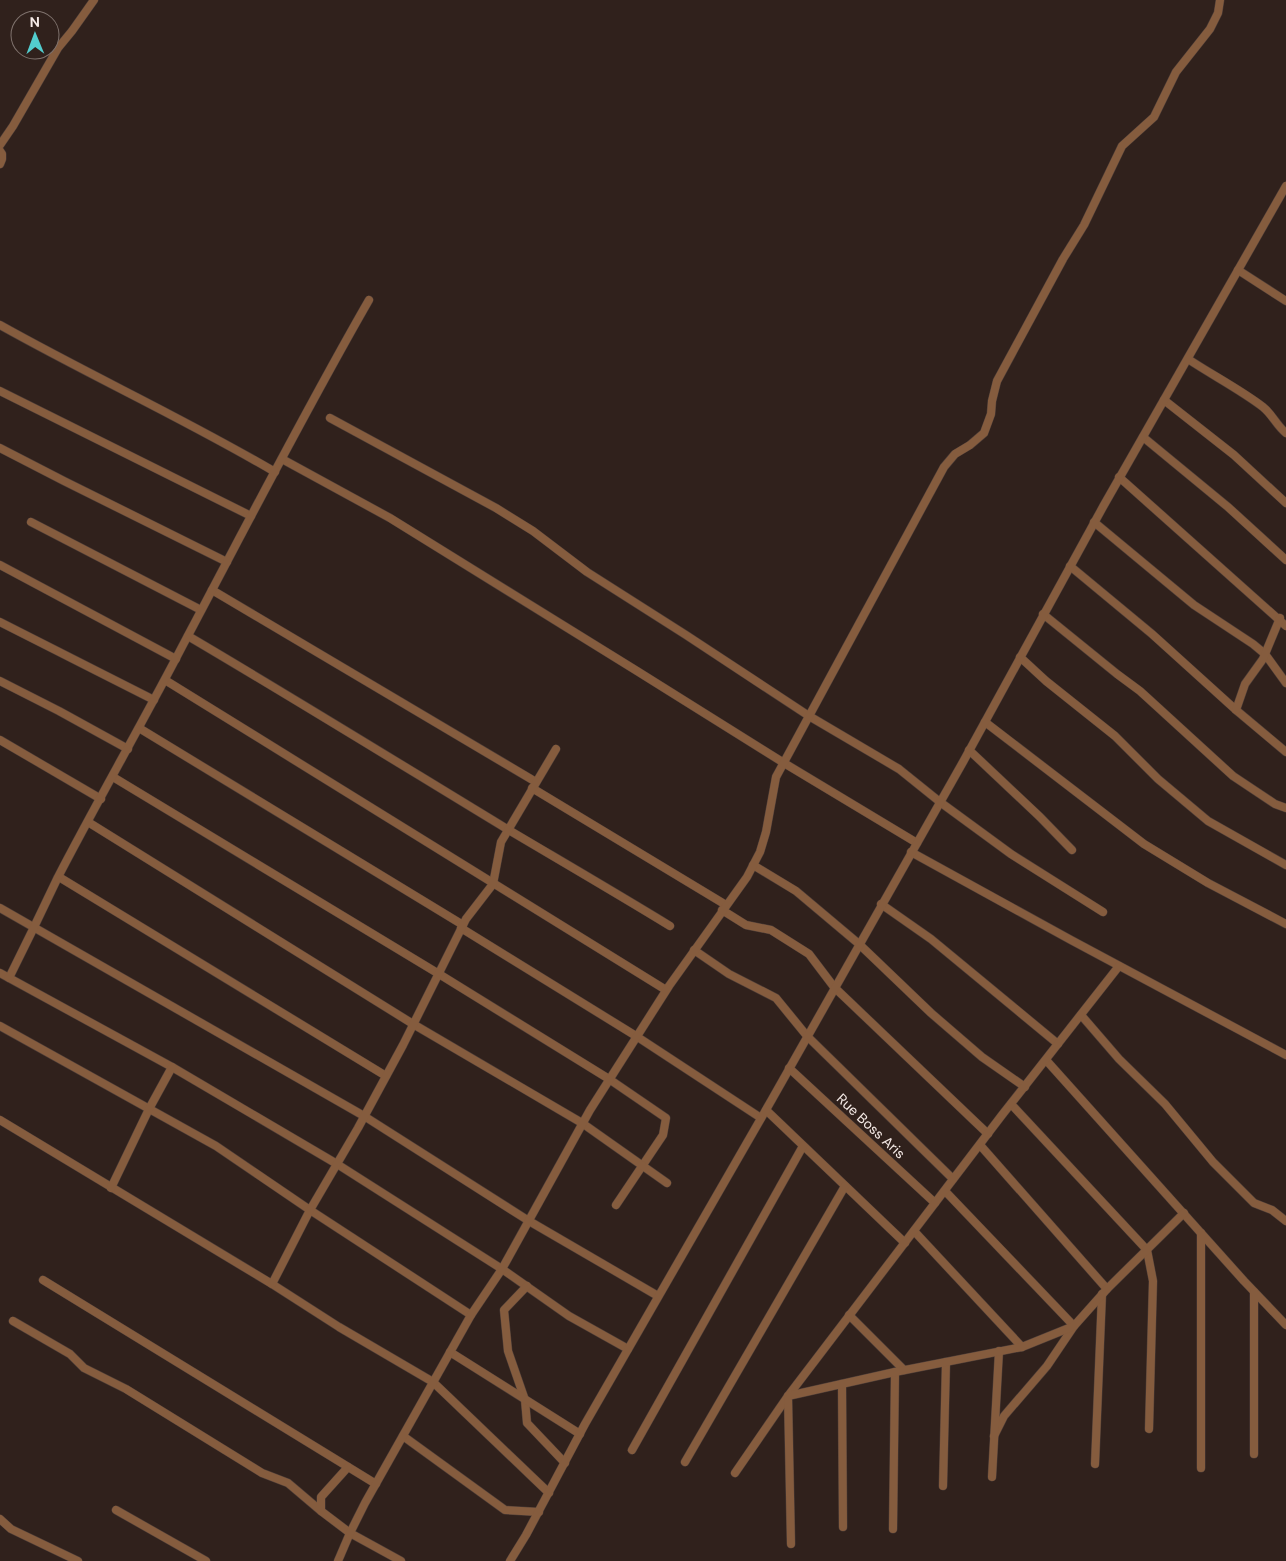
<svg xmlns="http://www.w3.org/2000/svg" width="1286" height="1561" font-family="'DM Sans',sans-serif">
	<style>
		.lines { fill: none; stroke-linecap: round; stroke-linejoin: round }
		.minor-casing { stroke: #4c3d38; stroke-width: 9 }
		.minor { stroke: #855c3e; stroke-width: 8 }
		.labels { text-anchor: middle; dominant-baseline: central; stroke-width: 4; stroke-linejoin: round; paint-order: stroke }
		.street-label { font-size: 14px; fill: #f6ebe7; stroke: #30211c }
	</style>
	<rect width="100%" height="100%" fill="#30211c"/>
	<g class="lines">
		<g class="minor-casing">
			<g id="minor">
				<path d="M0,145l13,-19 45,-78 14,-17 22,-31"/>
				<path d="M0,151l2,3v5l-2,5"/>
				<path d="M1238,270l48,31"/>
				<path d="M0,325c91,51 185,94 275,147"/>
				<path d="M1188,359c24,16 53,31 75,48 9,7 14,19 23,26"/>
				<path d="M0,391l251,125"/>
				<path d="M1164,400l70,55 52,48"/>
				<path d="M330,418l166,90 37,23 54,41 99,63 123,81 90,53 41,33 71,52 92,58"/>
				<path d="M1143,437l85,70 58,53"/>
				<path d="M0,448l64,33 163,81"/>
				<path d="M282,459l108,59 247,153 147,92 133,80"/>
				<path d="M1119,477l167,149"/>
				<path d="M31,522l170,88"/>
				<path d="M1094,522l100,83 59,39 12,10 21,29"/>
				<path d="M0,565l176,94"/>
				<path d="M1070,566l82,68 84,76 50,42"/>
				<path d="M212,590l324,192"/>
				<path d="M1043,614l74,60 23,17 93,85 42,28 11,4"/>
				<path d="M0,622l154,78"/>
				<path d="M188,636c107,63 212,128 319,193 54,32 109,64 163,97"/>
				<path d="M1020,657l26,24 69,55 43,43 50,42 78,44"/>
				<path d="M165,680l501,310"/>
				<path d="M0,681l59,30 69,38"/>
				<path d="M1236,710l9,-26 18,-25 17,-41"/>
				<path d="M985,722l159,122 64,39 78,41"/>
				<path d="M139,728l324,197"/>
				<path d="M0,740l101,59"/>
				<path d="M969,750l71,67 32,33"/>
				<path d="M113,777l326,197 170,105 57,39 -3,17 -47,70"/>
				<path d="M532,788l194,117"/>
				<path d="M88,822l325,202 169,99 85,60"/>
				<path d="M911,852l160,88 215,115"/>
				<path d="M753,865l43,26 63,53 72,69 51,44 43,30"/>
				<path d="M59,877l327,199"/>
				<path d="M881,904l50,35 127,105"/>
				<path d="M0,908l364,208 165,105 129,75"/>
				<path d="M722,910l24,15 25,5 38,24 25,33 154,147"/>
				<path d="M461,928l175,108 125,82"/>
				<path d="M694,950l35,24 47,24 31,38 146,143"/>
				<path d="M0,973l172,94 165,97 165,105 67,47 59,33"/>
				<path d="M9,978c17,-34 33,-67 49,-101 41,-79 85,-155 126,-234 61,-115 120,-230 185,-343"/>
				<path d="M1081,1015l38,44 46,45 48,58 41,41 18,7 14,11"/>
				<path d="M0,1026l216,120 94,64 161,105"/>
				<path d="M1046,1060l198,221 42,44"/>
				<path d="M789,1068l146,135"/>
				<path d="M1011,1104l136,146 6,31 -4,148"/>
				<path d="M766,1110l139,133"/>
				<path d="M0,1120l272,164 67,43 94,55 116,111"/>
				<path d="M980,1145l127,144"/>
				<path d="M111,1188l38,-79 23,-42"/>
				<path d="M945,1191l129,135 -27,40 -43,50 -10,20"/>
				<path d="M914,1231l108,116"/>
				<path d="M43,1280l333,204"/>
				<path d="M272,1284l38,-74 48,-82 45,-83 63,-126 27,-35 8,-42 55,-93"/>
				<path d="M527,1286l-23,24 4,41 17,49 2,23 38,40"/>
				<path d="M849,1315l55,55"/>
				<path d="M13,1321l57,33 14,14 42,21 136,84 26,10 33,28"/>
				<path d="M450,1352l130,82"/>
				<path d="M842,1384l1,143"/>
				<path d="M403,1436l102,74 34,2"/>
				<path d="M632,1450l171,-304"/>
				<path d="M1254,1454v-162"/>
				<path d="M685,1462l160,-276"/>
				<path d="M1095,1464l7,-170"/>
				<path d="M348,1467l-27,30v14l29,22 51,28"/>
				<path d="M1201,1468v-235"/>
				<path d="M735,1473l53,-77 214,-281 117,-149"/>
				<path d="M992,1477l7,-126"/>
				<path d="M943,1486l3,-124"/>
				<path d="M116,1510l90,51"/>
				<path d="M0,1519l11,10 67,32"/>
				<path d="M893,1529l2,-157"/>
				<path d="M791,1544l-3,-148 107,-24 127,-25 52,-21 33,-37 77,-76"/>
				<path d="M338,1561l12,-28 15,-30 106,-188 31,-46 88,-159 79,-124 78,-109 13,-25 6,-20 10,-55 168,-310 11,-13 15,-9 14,-12 7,-19 1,-13 5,-20 66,-122 21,-34 38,-79 32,-29 22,-45 34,-43 8,-16 2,-13"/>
				<path d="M510,1561l16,-26 59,-111 186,-323 192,-339 141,-257 182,-319"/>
			</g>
		</g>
		<use href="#minor" class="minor"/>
	</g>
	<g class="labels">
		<g class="street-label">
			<text transform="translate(871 1126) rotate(43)">Rue Boss Aris</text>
		</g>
	</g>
	<g transform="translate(35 35) rotate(359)"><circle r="24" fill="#30211c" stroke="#7f726d"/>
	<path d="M0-4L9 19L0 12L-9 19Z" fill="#52cdce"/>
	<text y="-8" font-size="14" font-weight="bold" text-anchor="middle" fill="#f6ebe7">N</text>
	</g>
</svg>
